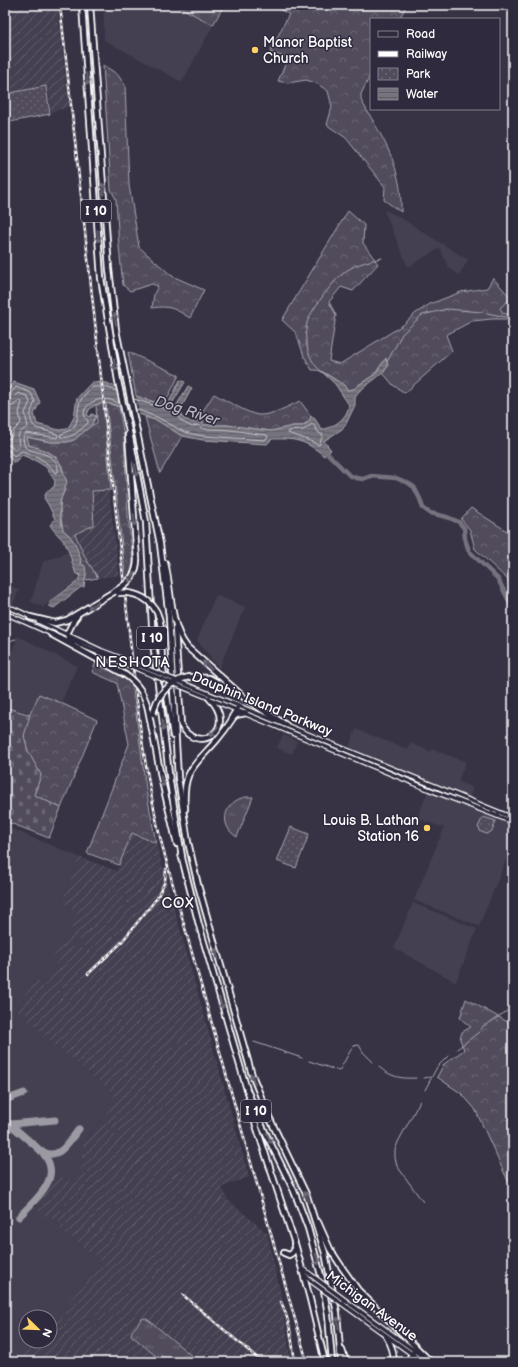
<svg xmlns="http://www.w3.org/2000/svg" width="518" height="1367" font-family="'Balsamiq Sans',sans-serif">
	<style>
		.built { fill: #444051 }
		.industrial { fill: url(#industrial-furrows) }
		.grass { fill: url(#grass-tufts); stroke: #a8a6ae }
		.forest { fill: url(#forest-crowns); stroke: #a8a6ae }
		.cemetery { fill: url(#cemetery-stones); stroke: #a8a6ae }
		.park { fill: url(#park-dots); stroke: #a8a6ae }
		.water { fill: url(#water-rules); stroke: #adabb2 }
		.pier { fill: #373345 }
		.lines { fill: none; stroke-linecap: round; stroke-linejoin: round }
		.shore { stroke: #c8c7cc; stroke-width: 1 }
		.stream { stroke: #adabb2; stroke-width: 1 }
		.river { stroke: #76737f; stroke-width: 4.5 }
		.taxiway { stroke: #9b99a2; stroke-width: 7 }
		.secondary-casing { stroke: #fff; stroke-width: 6 }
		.motorway-casing { stroke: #fff; stroke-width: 8 }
		.secondary { stroke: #2f2a3d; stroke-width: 3.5 }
		.motorway { stroke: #2f2a3d; stroke-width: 4.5 }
		.rail-casing { stroke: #fff; stroke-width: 2.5 }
		.rail { stroke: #2f2a3d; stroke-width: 1; stroke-dasharray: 3; stroke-linecap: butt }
		.secondary-bridge-casing { stroke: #fff; stroke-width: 6; stroke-linecap: butt }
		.motorway-bridge-casing { stroke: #fff; stroke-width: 8; stroke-linecap: butt }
		.secondary-bridge { stroke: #2f2a3d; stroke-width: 3.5 }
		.motorway-bridge { stroke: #2f2a3d; stroke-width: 4.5 }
		.oneway { stroke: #6d6a77 }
		.poi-dot { fill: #ffd166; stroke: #2f2a3d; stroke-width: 1.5 }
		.labels { text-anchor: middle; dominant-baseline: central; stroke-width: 3; stroke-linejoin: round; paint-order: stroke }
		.shield { fill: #2f2a3d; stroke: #c1bfc5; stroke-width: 1 }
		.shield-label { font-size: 13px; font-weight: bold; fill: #fff }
		.poi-label { font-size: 14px; fill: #fff; stroke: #2f2a3d; text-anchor: start }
		.street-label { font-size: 14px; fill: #fff; stroke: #2f2a3d }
		.water-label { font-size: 15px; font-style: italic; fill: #b4b2b9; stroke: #2f2a3d }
		.neighbourhood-label { font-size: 15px; letter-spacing: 1px; fill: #fff; stroke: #2f2a3d }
	</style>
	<defs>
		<pattern id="industrial-furrows" width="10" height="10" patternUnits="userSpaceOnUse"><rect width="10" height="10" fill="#444051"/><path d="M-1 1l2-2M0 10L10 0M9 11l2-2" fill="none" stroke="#605d6b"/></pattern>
		<pattern id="grass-tufts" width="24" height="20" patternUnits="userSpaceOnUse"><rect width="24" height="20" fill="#514c5c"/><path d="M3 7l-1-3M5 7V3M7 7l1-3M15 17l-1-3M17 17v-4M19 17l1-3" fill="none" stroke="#6b6774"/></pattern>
		<pattern id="forest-crowns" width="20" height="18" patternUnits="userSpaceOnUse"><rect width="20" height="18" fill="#514c5c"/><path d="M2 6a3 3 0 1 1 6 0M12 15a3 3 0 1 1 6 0" fill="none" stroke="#6b6774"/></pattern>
		<pattern id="cemetery-stones" width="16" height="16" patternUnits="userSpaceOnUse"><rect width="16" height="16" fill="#514c5c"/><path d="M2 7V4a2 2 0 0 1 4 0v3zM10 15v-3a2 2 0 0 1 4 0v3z" fill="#6b6774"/></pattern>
		<pattern id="park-dots" width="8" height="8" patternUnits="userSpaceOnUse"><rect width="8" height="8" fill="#514c5c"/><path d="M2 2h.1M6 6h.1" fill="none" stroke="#6b6774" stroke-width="1.8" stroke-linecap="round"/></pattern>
		<pattern id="water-rules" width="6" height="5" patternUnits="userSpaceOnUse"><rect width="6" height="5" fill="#76737f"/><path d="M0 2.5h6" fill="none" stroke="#5f5e63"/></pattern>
	</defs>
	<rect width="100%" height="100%" fill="#373345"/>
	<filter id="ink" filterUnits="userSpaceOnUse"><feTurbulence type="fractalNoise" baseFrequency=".025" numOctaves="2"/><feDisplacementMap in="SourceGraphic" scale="8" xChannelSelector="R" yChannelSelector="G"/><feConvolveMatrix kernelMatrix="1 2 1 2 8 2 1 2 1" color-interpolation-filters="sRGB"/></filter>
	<g filter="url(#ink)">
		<g class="built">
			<path d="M104,5h72l37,20 -31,57 -78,-42z"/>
			<path d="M384,210l12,5 72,45 -9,15 -11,-8 -8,-19 -32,19z"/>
			<path d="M513,296v29l-3,-9 -7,-2 -3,-6z"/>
			<path d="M68,552l10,29 -9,5 -26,21 -12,-5 12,-40z"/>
			<path d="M5,583l14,7 -14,35z"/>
			<path d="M216,595l29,12 -26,61 -22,-28z"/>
			<path d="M18,636l59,30 -16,37 -21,-8 -10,20 -25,-8v-38z"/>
			<path d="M356,729l52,21 3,-7 20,9 1,-3 34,13 -8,19 15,7 -7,18 47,18v19l-34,83 -65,-26 30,-72 -27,-10 14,-34 -83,-34z"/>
			<path d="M283,735l14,6 -5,13 -15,-6z"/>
			<path d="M12,829l67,28 -17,45 18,13 -26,43 4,3 -14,23 -9,-7 -18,33 28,26 70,59 -5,14 -28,34 2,3 -7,7 11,9 -18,20 -8,-7 12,66 27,22 -51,61v-7h-24v24h10l-18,21h-13v-517z"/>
			<path d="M413,903l64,26 -21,53 -62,-34z"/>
		</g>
		<g class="industrial">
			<path d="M11,5h46l12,102 -18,5 -3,-25 -43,7v-88z"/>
			<path d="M109,490l10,85 -21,3 -13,-21 -10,-23 19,-9 -2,-34z"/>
			<path d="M132,833l24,10 93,334 -27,10 6,13 39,33 15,66 9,63h-273l18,-21h14v-17l51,-61 -69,-58 27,-32 11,9 17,-20 -10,-8 7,-8 -2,-2 28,-35 -4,-4 9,-10 -70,-59 -28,-26 18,-33 9,7 14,-23 -5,-3 27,-43 -18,-13 17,-45 38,14z"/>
		</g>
		<g class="grass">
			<path d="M246,797h7l-16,40c-20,-12 -12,-37 9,-40z"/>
			<path d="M145,1318l6,4 48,40h-36l-32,-27 1,-4 10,-12z"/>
		</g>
		<g class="forest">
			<path d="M176,5h48l-11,20z"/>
			<path d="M270,5h137l-8,14h-28v55l-10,20v6c14,25 31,50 37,78 3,12 3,23 3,34l-17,-12 1,-13 -39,-49 -19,-13 5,-18 -4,-16 -12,-8 -10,-3 -18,3 -10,-2 10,-23 -18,-6 19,-38z"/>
			<path d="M103,65l14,9 8,11 4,100 10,62 33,29 32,14 -14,28c-15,-9 -20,-13 -38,-10l2,-14 4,-8 -6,-2 -22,7 -7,-6 -4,-38 -3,-48 -5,-9z"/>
			<path d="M348,211l16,14 -1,18 15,21 -25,27 -12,-4 -12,15 7,13 -7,46 11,3 63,-39 13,-12 14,-9 31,-12 26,-4 6,-10 18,20 -11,10 3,5 7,2 1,4h-19l-20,2 -26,14 6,16 -47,42 -12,-8 -10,-12 5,-7 -2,-7 -12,16 -17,11 -3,3 -7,1c-3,-5 -19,-16 -25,-18 -3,-2 -6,-2 -10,-2l-8,-14 -8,-23 -14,-13z"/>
			<path d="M128,352l51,23 -15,30 -28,-9z"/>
			<path d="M214,394c11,6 33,19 44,21 13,1 31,-9 42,-14l11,15v3l-9,7h-9l-22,5 -44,-6h-25l-3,-8z"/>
			<path d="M103,403l8,87 -19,1 2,34 -19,9 10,23 13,21 -13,2 1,-6 -6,-11v-5l-7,-17 -4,-6 -6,-5 -1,-6 -2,-15 1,-11 4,-8v-12l-3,-12 -6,-9 -9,-6 -18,-6 -3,-8 24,5h17l7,-2 18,-15 5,-2 -1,-18z"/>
			<path d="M106,403l13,4 5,30 4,78 5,47 -3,16 -4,3z"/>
			<path d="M145,417l13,4 24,15 -22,37z"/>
			<path d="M471,508l42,27v57l-5,-12 -33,-31 -5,-19 -9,-11z"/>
			<path d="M96,662l36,21 14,106 10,54 -24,-10 -13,32 -32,-12 42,-109 -12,-61 -25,-11z"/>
			<path d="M39,694l22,9 36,17 -36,88 -27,-13 7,-20c-5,-10 -18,-28 -17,-40 1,-14 10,-28 15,-41z"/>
			<path d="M466,999l47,26v158l-5,-2 -33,-72 -13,-15 -25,-17 7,-13 20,-14 -4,-11 2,-7 9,-5 -11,-9z"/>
		</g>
		<path class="cemetery" d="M5,707l25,8 -6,21 4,15 13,24 -7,20 27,13 -12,30 -44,-17z"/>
		<g class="park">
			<path d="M46,86l4,28 -45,9v-29z"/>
			<path d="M483,817l13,4 -4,10 -5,3 -6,-2 -3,-5z"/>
			<path d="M291,827l18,7 -13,34 -19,-7z"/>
		</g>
		<path class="water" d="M386,358l2,8 -5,7 -25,19 -3,6v7l-9,19 -4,5 -18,12 7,9 -7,6c-17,-15 -29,-18 -52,-17l-5,5 -64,-4 -21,-4 -24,-15 -46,-17 -9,-1 -8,2 -6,5 -2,5 3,2 2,-3 4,2 -4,9 -18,15 -7,2h-17l-23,-5 2,8c12,4 24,6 31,18 2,4 2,8 5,12l-1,1 2,3 1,3 -7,20v15l3,13 6,5 6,8 6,17 -1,3 5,3 1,8 -2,13h-3l-27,21 -5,-2 1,-4 28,-21 2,-6 -4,-1c-4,-10 -6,-22 -11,-31 -5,-7 -11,-11 -15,-18l5,-6 -6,-13 -5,-8 3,-7 7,-4 1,-6 -9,-14 -10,-6 -14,-6 -8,8 -9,-11v-58l9,-12 20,7 6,13 -6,12 3,10 22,6 8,-1 4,-6 3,-6 3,-19 15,-16 15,1 34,15 26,8 13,-26 5,2 -15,25 5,1 13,-22 4,2 -12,22 3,8 10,5 6,-6 4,3v5h24l44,6 22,-5h9l7,-4 2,-6 4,3 7,11c13,-4 25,-11 27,-25l-14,-21 -14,-13 23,14 3,5 7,-1 3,-3 17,-11z"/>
		<path class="pier" d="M115,384l20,9 5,24 -20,-8z"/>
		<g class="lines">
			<g class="shore">
				<path d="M117,391l-11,-4h-13c-4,3 -8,7 -11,11 -9,15 3,29 -21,36l-1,3c11,3 20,-7 28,-14v-2c-11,-11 4,-22 16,-22 5,0 10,2 15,4"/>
				<path d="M5,396l4,-1 7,-8 15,6 4,9c-4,9 -8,18 1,26l21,6 1,2 -1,2 -31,-5 -3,5c0,2 1,6 2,9 6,7 35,4 33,25l-3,1c-9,-13 -17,-17 -33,-22l-8,5 -5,-5 -4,-1"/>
				<path d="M134,399l42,13 5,9 11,6 6,-2c4,5 8,4 14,4 20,0 35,4 55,6l1,2 -3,3 -62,-4 -19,-4 -25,-14 -23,-9"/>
				<path d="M5,401l6,-1 7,-7 9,3 3,6 -5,11 3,14c-10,6 -11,6 -9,19l-4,3 -6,-4h-4"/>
				<path d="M5,407l8,-1 7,-6 2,2 -3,11 2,10 -7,7 -3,8 -6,1"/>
				<path d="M313,424l6,9 4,2 -4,10 -11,-5 -20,-7 1,-2 14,-1z"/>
			</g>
			<g class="stream">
				<path d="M387,362l15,-28 20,-19 25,-6 35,3 24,5h7"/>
				<path d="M321,371c-13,-10 -18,-32 -14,-48 2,-10 25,-40 33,-47 11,-11 28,-15 42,-18"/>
				<path d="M5,642l11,-3"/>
				<path d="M254,1042l48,16"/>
				<path d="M457,1049l22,-17 5,-7h2l27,-18"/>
				<path d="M309,1061l30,10 14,-25 6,-1 4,7 10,10"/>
				<path d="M379,1067c12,10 22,12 37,11"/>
				<path d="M424,1078l6,-1"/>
				<path d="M425,1090l12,-23 11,-11"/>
				<path d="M420,1101l-22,41 -3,8v8l2,8 26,36"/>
			</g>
			<path class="river" d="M324,450l25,25 7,3 7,1 8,-3 25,2 12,5 6,4 6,12 3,9 7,5 17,4 12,5 5,6 1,11 4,12 29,28 13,26 2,2"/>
			<g class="taxiway">
				<path d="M5,1100l19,-7"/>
				<path d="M5,1120c7,6 14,12 21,18 15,12 32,25 21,46 -6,12 -19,23 -28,33"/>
				<path d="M11,1124l44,-4"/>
				<path d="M44,1152c15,9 26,-12 35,-23"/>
			</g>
			<g class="secondary-casing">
				<g id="secondary">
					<path d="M5,607l9,2 17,8"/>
					<path d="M5,613l49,22"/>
					<path d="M38,621l64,30 21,8"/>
					<path d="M61,638l13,5"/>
					<path d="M80,645l43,18"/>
					<path d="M207,693l306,125"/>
					<path d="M210,699l218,90 85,33"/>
					<path d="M302,1268l9,7"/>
					<path d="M303,1273l8,8"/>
					<path d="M346,1301l76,55"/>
					<path d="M347,1307l76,55"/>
				</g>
			</g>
			<g class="motorway-casing">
				<g id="motorway">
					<path d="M82,5l19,273 17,103 11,51 17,90 7,120 17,140 12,75"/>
					<path d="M90,5l19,264 7,61 44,214 9,73 9,161 10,64 10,43 54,190 18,44 37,77 18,57 12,60 4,49"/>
					<path d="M128,435l9,124"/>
					<path d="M165,563c7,27 4,61 22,84l60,53"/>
					<path d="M77,616l-3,4 -7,14 2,4 12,7"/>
					<path d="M30,617l25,6 12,-3 50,-30"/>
					<path d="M175,628l6,97c16,31 59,4 28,-27"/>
					<path d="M51,634l73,40"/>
					<path d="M161,637l1,25 11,74"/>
					<path d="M189,677l20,1 27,15"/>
					<path d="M246,699l40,26"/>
					<path d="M149,714l12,63 16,67"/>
					<path d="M232,717l5,-8"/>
					<path d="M185,809c-3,-38 8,-42 31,-68 6,-7 12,-15 17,-23l3,-3 10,-2"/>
					<path d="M181,854l18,71 48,165 16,38 31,63 14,37 14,51 6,36 4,47"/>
					<path d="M249,1098l1,9 46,140 14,52 15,63"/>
					<path d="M318,1222l12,27 13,20 15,21 72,71"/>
					<path d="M284,1253l5,2c5,-2 6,-5 5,-10"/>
					<path d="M386,1336c5,8 9,17 7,26"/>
					<path d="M342,1350l4,12"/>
					<path d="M407,1362l8,-12"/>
				</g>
			</g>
			<use href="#secondary" class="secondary"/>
			<use href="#motorway" class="motorway"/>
			<g class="rail-casing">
				<g id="rail">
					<path d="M60,5l76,689c5,45 12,89 22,134 5,23 12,45 18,68l131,466"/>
					<path d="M88,974l32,-30 37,-46 8,-17 1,-12"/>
					<path d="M183,1295l79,67"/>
					<path d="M281,1302c9,18 11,40 14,60"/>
				</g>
			</g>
			<use href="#rail" class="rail"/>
			<g class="secondary-bridge-casing">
				<g id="secondary-bridge">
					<path d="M123,659l84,34"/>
					<path d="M123,663l84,34"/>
					<path d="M311,1275l35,26"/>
					<path d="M311,1281l36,26"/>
				</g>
			</g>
			<g class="motorway-bridge-casing">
				<g id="motorway-bridge">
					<path d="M117,590c13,-8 20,-16 20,-31"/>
					<path d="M118,593c18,-2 36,7 41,25 2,6 2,13 2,19"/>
					<path d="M124,674c15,10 22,22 25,40"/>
					<path d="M153,714c3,-19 17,-33 36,-37"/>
				</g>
			</g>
			<use href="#secondary-bridge" class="secondary-bridge"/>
			<use href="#motorway-bridge" class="motorway-bridge"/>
		</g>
		<defs><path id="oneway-shaft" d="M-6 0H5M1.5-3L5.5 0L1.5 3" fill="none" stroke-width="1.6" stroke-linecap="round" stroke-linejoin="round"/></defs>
		<g class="oneway">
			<use href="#oneway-shaft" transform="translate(87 79) rotate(86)"/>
			<use href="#oneway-shaft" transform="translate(103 189) rotate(-94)"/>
			<use href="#oneway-shaft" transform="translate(98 236) rotate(86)"/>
			<use href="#oneway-shaft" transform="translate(115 319) rotate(-99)"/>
			<use href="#oneway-shaft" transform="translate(115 365) rotate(80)"/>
			<use href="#oneway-shaft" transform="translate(136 470) rotate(79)"/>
			<use href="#oneway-shaft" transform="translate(134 520) rotate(86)"/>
			<use href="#oneway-shaft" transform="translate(132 577) rotate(123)"/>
			<use href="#oneway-shaft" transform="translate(93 605) rotate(148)"/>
			<use href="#oneway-shaft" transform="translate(207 665) rotate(-139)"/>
			<use href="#oneway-shaft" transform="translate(163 725) rotate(83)"/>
			<use href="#oneway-shaft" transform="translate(214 731) rotate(133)"/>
			<use href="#oneway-shaft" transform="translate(162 781) rotate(77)"/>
			<use href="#oneway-shaft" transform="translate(217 954) rotate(-106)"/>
			<use href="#oneway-shaft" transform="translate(221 1003) rotate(74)"/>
			<use href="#oneway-shaft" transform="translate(253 1079) rotate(-111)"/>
			<use href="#oneway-shaft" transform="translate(269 1138) rotate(64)"/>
			<use href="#oneway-shaft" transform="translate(307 1197) rotate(-113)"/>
			<use href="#oneway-shaft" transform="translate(317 1259) rotate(75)"/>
			<use href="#oneway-shaft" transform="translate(338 1323) rotate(-95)"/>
		</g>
	</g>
	<g class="poi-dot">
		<circle cx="255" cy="50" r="4"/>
		<circle cx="427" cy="828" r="4"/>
	</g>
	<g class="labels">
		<g class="shield">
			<rect x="81" y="200" width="30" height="22" rx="3"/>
			<rect x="137" y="627" width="30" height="22" rx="3"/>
			<rect x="241" y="1100" width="30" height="22" rx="3"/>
		</g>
		<g class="shield-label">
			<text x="96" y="211">I 10</text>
			<text x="152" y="638">I 10</text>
			<text x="256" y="1111">I 10</text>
		</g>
		<g class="poi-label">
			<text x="263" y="42">Manor Baptist<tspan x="263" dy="16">Church</tspan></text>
			<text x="419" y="820" text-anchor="end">Louis B. Lathan<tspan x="419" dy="16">Station 16</tspan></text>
		</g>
		<g class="street-label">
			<text transform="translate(262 704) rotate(22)">Dauphin Island Parkway</text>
			<text transform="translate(372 1306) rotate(36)">Michigan Avenue</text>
		</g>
		<g class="water-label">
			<text transform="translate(187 411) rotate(18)">Dog River</text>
		</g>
		<g class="neighbourhood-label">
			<text x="133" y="662">NESHOTA</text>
			<text x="178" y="903">COX</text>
		</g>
	</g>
	<rect width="518" height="1367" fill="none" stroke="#2f2a3d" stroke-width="20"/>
	<rect x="10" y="10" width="498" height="1347" fill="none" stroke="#fff" stroke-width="1.5" filter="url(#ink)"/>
	<rect x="370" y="18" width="130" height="92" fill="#2f2a3d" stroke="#827f8b"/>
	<rect x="378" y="31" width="20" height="6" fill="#2f2a3d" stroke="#827f8b"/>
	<text x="406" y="38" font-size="12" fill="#ffffff">Road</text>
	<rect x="378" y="51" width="20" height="6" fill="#ffffff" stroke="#827f8b"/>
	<text x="406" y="58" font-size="12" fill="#ffffff">Railway</text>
	<rect x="378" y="68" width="20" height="12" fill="url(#park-dots)" stroke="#827f8b"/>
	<text x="406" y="78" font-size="12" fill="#ffffff">Park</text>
	<rect x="378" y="88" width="20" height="12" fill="url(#water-rules)" stroke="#827f8b"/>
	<text x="406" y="98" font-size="12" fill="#ffffff">Water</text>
	<g transform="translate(38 1329) rotate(113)"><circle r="19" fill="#2f2a3d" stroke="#827f8b"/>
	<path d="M0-3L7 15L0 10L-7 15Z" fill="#ffd166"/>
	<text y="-6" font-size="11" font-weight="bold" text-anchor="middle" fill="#ffffff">N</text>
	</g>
</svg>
